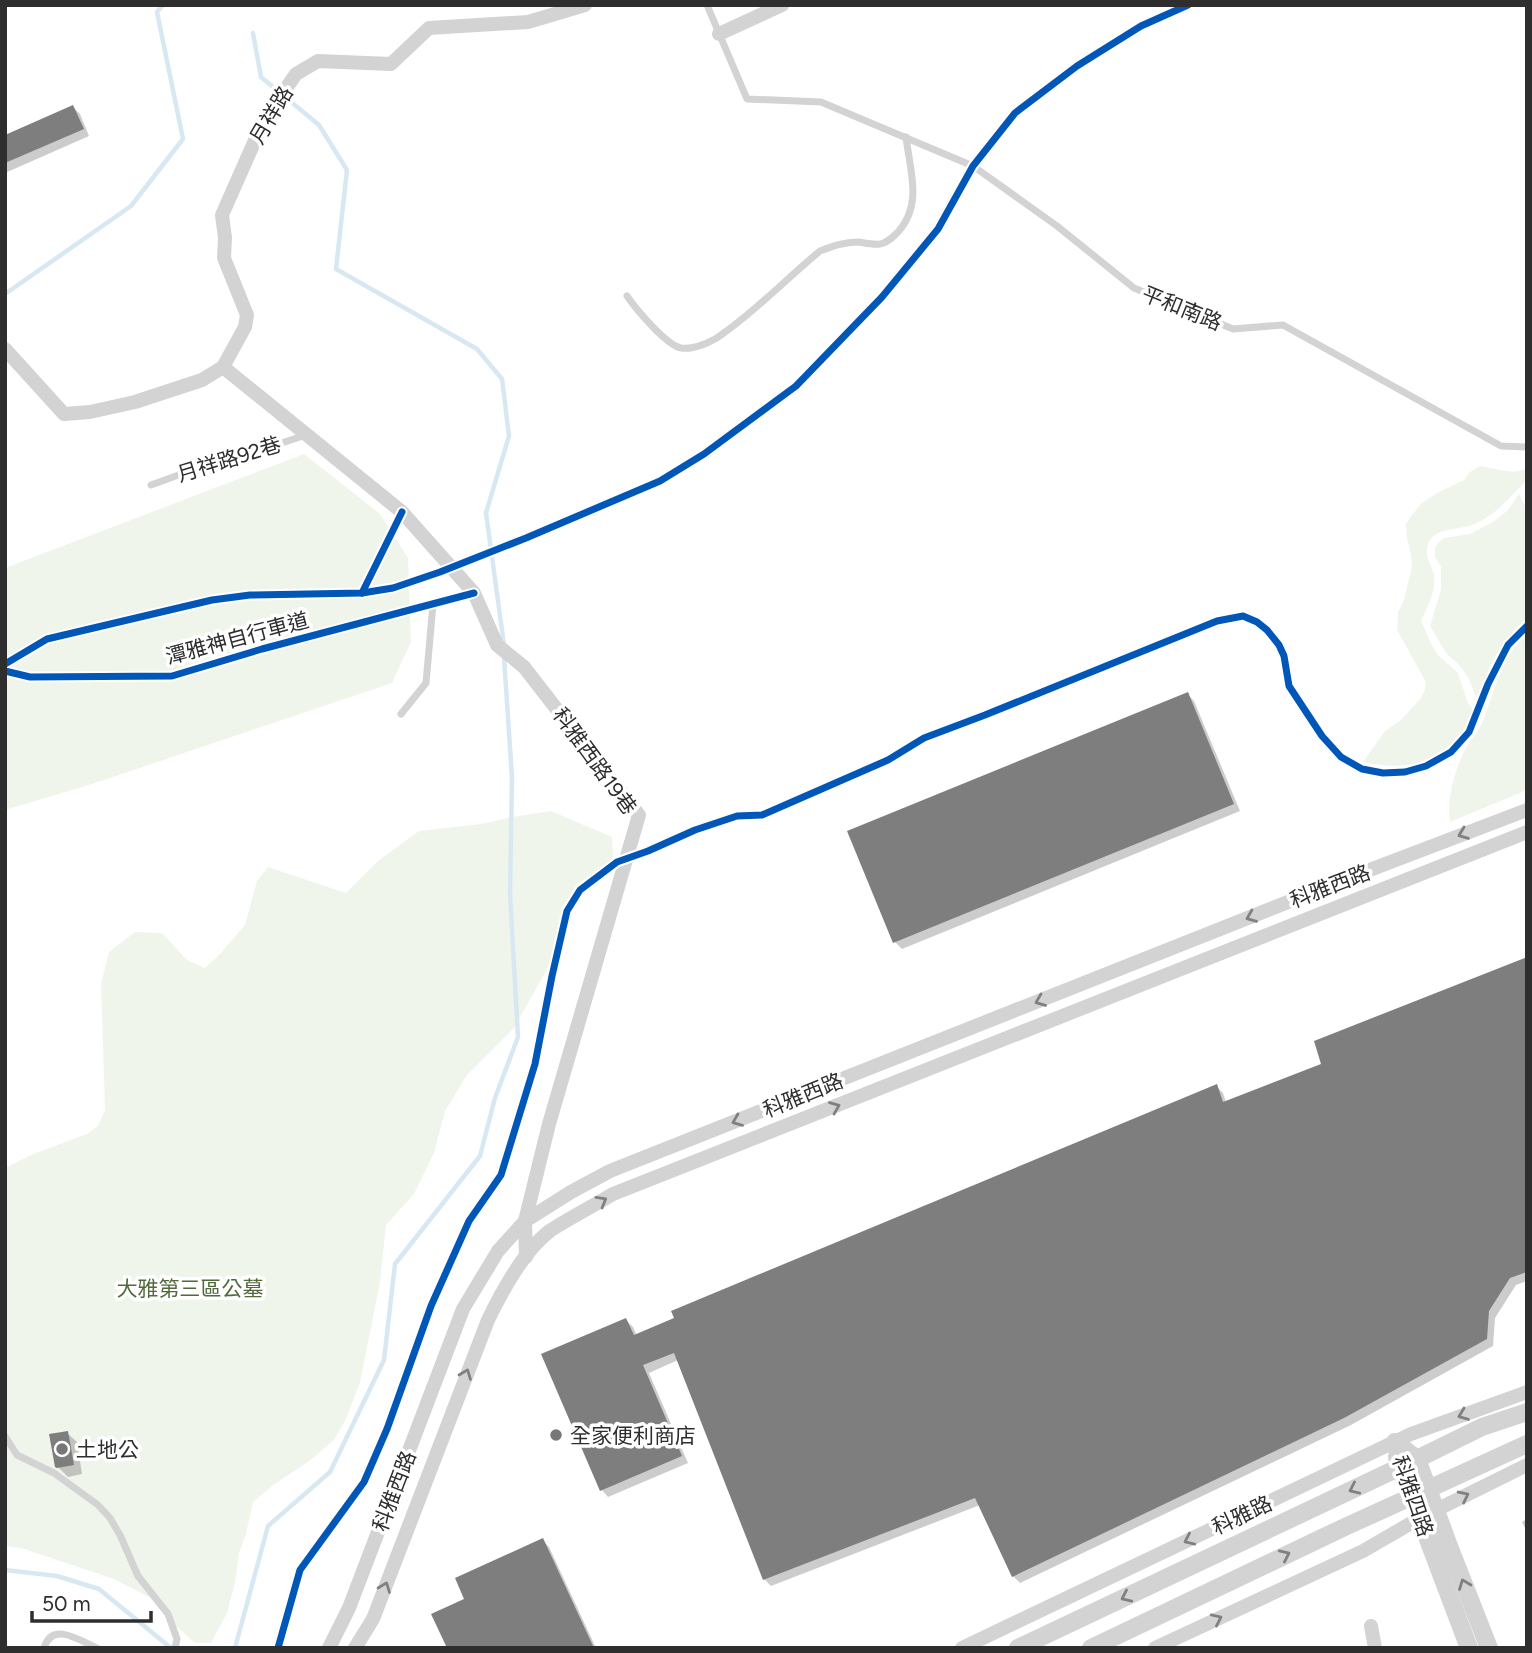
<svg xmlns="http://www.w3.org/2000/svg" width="1532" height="1653" font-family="Figtree,'Noto Sans TC',sans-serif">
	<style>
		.green { fill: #f0f5ec }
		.shadow { fill: #0003 }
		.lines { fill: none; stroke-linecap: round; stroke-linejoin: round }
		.stream { stroke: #d8e8f2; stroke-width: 4.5 }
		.building { fill: #7e7e7e }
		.service { stroke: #d3d3d3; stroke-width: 7 }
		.minor { stroke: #d3d3d3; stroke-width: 14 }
		.tertiary { stroke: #d3d3d3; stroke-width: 18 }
		.cycleway-casing { stroke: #fff; stroke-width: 11 }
		.cycleway { stroke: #0057b8; stroke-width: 7 }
		.oneway { stroke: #808080 }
		.poi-dot { fill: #777; stroke: #fff; stroke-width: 2.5 }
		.labels { text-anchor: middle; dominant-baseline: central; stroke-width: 7; stroke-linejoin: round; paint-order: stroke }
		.street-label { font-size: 21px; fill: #2e2e2e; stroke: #fff }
		.park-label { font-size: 21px; fill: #516a3c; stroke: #fff }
		.poi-label { font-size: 21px; fill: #2e2e2e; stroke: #fff; text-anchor: start }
	</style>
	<rect width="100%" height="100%" fill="#fff"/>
	<g class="green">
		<path d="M304,454l76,60 28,44 3,84 -19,41 -303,102 -84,25v-242z"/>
		<path d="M1480,466c15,2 33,10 47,2v12c-17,16 -32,37 -55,45 -15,6 -41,1 -45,23 -2,10 5,18 7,26 3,16 -7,33 -13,47l11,25 7,10 19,17 10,30 7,9c-24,46 -62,62 -112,50l22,-31 16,-11 20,-22 4,-9 1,-7 -29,-52 1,-18 6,-12 8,-33 -1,-13 -4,-16 -1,-14 5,-8 11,-13 15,-10 27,-13 6,-8z"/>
		<path d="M1519,494l8,16v109c-19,14 -32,34 -40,56 -4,9 -5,18 -9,27l-9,-23 -10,-14 -13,-12 -16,-27 11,-37v-22l-6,-10v-10l8,-9 27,-4 23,-12 14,-11z"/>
		<path d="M1527,634v156l-77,32c-4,-23 5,-53 16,-74 5,-9 14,-18 17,-27 13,-33 16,-62 44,-87z"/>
		<path d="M551,811l61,26 1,22 -29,28 -22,40 -16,44 -32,57 -47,47 -22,36 -11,42 -20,41 -28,31 -6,57 -20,100 -14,37 -12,21 -26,22 -32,21 -23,19 -7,32 -7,19 -4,30 -8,30 -16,30h-16l-20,-18 -24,-27 -37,-19 -93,-31 -16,-2v-378l26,-13 56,-21 11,-8 7,-16 -4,-126 8,-32 26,-20 27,1 25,27 18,8 14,-13 26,-30 12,-44 11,-14 78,26 32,-32 41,-30 62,-7 31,-7z"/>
	</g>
	<g class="shadow">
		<path d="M73,107l7,7 9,22 -84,37v-36z"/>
		<path d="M1187,694l7,7 46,110 -338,138 -7,-7z"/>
		<path d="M1527,959v322l-11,4 -21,33 -2,28 -142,79 -331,158 -7,-7 -33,-71 -209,81 -7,-7 -86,-219 -29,13 39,90 -80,34 -6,-7 24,-170 7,7 4,9 579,-250 7,7 3,9 97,-36z"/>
		<path d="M67,1433l10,9 5,32 -14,3 -11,-11z"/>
		<path d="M1527,1519v13l-5,-10z"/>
		<path d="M542,1540l7,7 47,101h-147l18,-48z"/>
	</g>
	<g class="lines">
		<g class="stream">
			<path d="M253,33l8,44 58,48 28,45 -11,99 141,80 25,30 7,57 -23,77 18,132"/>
			<path d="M5,294l126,-88 52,-67 -26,-127 6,-7"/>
			<path d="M5,1570l52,6 42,13 72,59"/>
			<path d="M235,1648l33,-122 62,-54 54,-112 11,-96 85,-108 15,-58 23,-61 -8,-144 2,-115 -8,-121"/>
		</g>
	</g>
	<g class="building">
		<path d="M73,105l11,24 -79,34v-28z"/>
		<path d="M1188,692l46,112 -341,139 -46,-112z"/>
		<path d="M1527,957v315l-17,6 -21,33 -2,28 -143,79 -332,159 -37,-79 -212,82 -89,-227 -31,12 39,91 -82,35 -59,-137 85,-36 8,17 40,-17 -3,-7 546,-227 6,18 98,-38 -7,-23z"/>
		<path d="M68,1431l6,34 -17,3 -2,-1 -6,-33z"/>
		<path d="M543,1538l51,110h-147l-16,-34 33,-15 -9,-21z"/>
	</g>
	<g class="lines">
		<g class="service">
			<path d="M707,5l40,94 74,3 152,64 84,60 77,62 99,41 50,-4 218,121 26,1"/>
			<path d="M627,296c9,13 39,49 54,52 12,2 31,-6 40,-13 35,-24 66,-57 99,-84 13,-5 24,-9 38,-9 7,1 15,3 22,2 7,-1 13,-7 18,-12 25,-28 12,-61 8,-95"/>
			<path d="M151,485l33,-12 37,-10 85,-28"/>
			<path d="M401,714l25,-31 7,-79"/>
			<path d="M5,1436l12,19 37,18 44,32 12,13 10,17 18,41 30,38 9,25 -2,9"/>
			<path d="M44,1648c8,-27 35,-8 53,0"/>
		</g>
		<g class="minor">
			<path d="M719,34l63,-29"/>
			<path d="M5,349l59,65 26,-2 45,-10 67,-22 21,-13 22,-40 2,-12 -23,-57 1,-20 -3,-23 42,-95 32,-46 22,-13 73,3 38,-36 99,-6 57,-17"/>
			<path d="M223,367l179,145 72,81 23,52 27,22 115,148 -90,309 -24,97 1,36"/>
			<path d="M1371,1626l4,22"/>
			<path d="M329,1648l20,-40 114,-299 35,-58 27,-30 46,-29 39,-21 736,-292 181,-69"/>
			<path d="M355,1648l18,-29 115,-299c14,-29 37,-71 63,-90 20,-13 42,-24 62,-36l914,-362"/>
			<path d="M962,1648l449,-214 116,-42"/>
			<path d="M1155,1648l208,-97 57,-33 107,-53"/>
		</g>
		<g class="tertiary">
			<path d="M1395,1442l22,17 32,87 40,102"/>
			<path d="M1397,1456l2,12 13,29 57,151"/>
			<path d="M1018,1648l399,-189 65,-32 45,-15"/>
			<path d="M1091,1648l256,-122 180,-82"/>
		</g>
		<g class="cycleway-casing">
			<g id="cycleway">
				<path d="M362,593l40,-81"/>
				<path d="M5,664l42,-25 165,-39 38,-5 112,-2 31,-5 47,-16 86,-34 134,-57 44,-27 92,-68 86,-89 56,-68 35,-63 42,-53 62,-47 64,-40 47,-21"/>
				<path d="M5,671l25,6 142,-1 90,-27 212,-56"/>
				<path d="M278,1648l22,-78 64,-88 23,-53 44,-123 38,-85 32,-46 34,-111 17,-88 15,-65 13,-21 37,-28 31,-11 47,-21 42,-14 25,-1 126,-55 36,-22 61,-23 232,-94 26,-5 14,6 10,8 12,15 5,11 5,30 33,50 19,21 21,12 21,4 22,-1 21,-6 25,-14 18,-20 19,-48 20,-39 19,-19"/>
			</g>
		</g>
		<use href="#cycleway" class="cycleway"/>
	</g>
	<defs><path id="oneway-chevron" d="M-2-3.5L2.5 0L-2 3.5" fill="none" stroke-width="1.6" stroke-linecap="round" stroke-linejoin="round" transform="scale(1.75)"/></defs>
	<g class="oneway">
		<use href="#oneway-chevron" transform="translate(1463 834) rotate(159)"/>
		<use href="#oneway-chevron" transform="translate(1251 917) rotate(158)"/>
		<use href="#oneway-chevron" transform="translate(1040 1001) rotate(158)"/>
		<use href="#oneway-chevron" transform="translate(835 1107) rotate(-22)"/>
		<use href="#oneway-chevron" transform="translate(737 1121) rotate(158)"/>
		<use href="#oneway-chevron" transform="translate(602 1201) rotate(-30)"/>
		<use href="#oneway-chevron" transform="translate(466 1374) rotate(-69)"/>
		<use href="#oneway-chevron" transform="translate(1463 1415) rotate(159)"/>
		<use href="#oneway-chevron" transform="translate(1354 1489) rotate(155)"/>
		<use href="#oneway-chevron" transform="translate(1464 1496) rotate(-26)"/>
		<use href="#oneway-chevron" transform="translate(1189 1540) rotate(155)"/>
		<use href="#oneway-chevron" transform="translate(1285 1555) rotate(-25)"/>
		<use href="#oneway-chevron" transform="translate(1464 1584) rotate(-111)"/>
		<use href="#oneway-chevron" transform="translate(385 1587) rotate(-69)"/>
		<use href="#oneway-chevron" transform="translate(1126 1597) rotate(155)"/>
		<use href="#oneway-chevron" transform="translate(1217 1619) rotate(-25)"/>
	</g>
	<g class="poi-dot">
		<circle cx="556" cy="1435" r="7"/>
		<circle cx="62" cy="1449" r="7"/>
	</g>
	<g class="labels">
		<g class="street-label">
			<text transform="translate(271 115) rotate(-59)">月祥路</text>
			<text transform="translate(1182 308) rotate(22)">平和南路</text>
			<text transform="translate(229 459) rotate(-17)">月祥路92巷</text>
			<text transform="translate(237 638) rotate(-15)">潭雅神自行車道</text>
			<text transform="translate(595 761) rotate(54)">科雅西路19巷</text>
			<text transform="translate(1330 886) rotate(-21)">科雅西路</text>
			<text transform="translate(803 1095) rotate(-22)">科雅西路</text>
			<text transform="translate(394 1491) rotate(-69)">科雅西路</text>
			<text transform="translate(1413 1496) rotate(71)">科雅四路</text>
			<text transform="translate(1242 1515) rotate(-25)">科雅路</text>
		</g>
		<g class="park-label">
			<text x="190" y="1288">大雅第三區公墓</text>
		</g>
		<g class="poi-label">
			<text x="570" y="1435">全家便利商店</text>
			<text x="76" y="1449">土地公</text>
		</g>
	</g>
	<rect width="1532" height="1653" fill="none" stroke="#2e2e2e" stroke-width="14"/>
	<path d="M32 1611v10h119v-10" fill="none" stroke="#2e2e2e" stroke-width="3.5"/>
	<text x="42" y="1611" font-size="21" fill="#2e2e2e" stroke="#ffffff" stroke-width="5" paint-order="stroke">50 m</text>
</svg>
